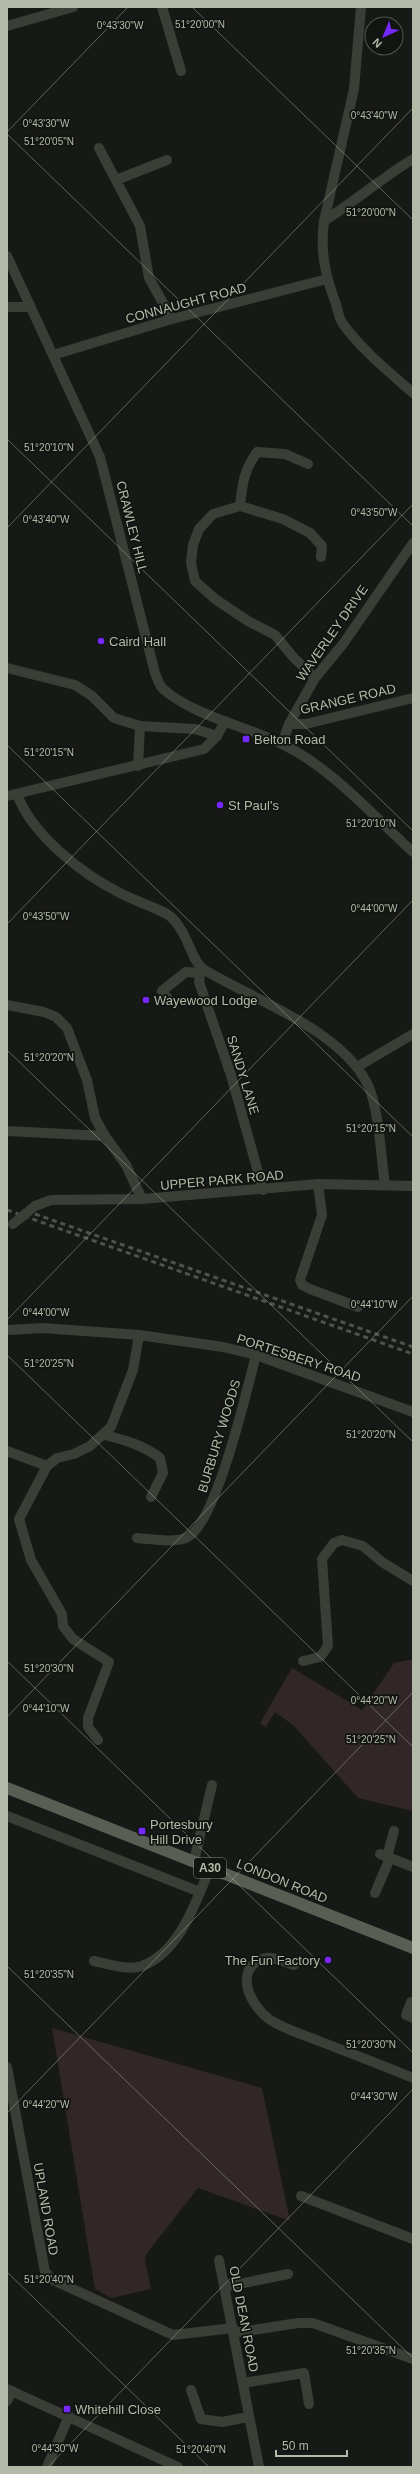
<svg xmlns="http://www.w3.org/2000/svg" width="420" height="2474" font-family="Arial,sans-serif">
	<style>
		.green { fill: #312628 }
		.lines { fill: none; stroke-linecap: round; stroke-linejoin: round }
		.minor { stroke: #3a3e37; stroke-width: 10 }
		.major { stroke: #585e53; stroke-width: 12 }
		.rail { stroke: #4f534a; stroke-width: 3; stroke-dasharray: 5 4; stroke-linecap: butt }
		.minor-bridge { stroke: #3a3e37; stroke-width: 10 }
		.ticks { fill: none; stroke: #b3baa7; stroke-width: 1; stroke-opacity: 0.45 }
		.poi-dot { fill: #7528ff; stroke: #121411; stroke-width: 1.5 }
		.labels { text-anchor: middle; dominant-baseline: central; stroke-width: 3.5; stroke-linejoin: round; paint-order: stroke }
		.shield { fill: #121411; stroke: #83887a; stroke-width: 1 }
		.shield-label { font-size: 12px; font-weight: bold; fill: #b3baa7 }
		.street-label { font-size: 13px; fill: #b3baa7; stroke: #121411 }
		.poi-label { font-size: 13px; fill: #b3baa7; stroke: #121411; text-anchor: start }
		.ticks-label { font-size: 10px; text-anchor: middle; fill: #b3baa7; stroke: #121411; stroke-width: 3.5; stroke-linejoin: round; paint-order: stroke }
	</style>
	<rect width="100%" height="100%" fill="#171916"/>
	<g class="green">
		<path d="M413,1659v152l-55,-13 -64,-72 -19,-14 -9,15 -6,-4 32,-55 70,42 32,-47z"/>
		<path d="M52,2028l210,60 28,133 -92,-33 -51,65 -2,7 6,29 -40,9 -16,-9z"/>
	</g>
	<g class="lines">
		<g class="minor">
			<path d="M162,7l19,64"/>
			<path d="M361,7l-7,82 -30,132c-4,30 1,54 12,83 2,7 3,15 7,20 19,26 46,48 70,69"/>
			<path d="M7,26l66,-19"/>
			<path d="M99,148l41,78 9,52 23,41"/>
			<path d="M116,180l51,-20"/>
			<path d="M324,221c31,-20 58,-43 89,-62"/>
			<path d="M7,256l93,201 55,216c2,5 4,12 8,16 33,28 81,36 119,55 50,24 90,71 131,108"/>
			<path d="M7,307h24"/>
			<path d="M53,355l119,-36 155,-40"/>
			<path d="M240,506c2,-21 4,-36 17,-54l28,2 23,10"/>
			<path d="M7,668l68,17 17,11 22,22 26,8 55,3 22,7"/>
			<path d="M315,678l-21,-20 -19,-23 -27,-14 -33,-22 -20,-18 -4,-18 2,-18 6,-16 14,-15 27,-8 43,13 27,14 12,13 -1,11"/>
			<path d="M289,724h17l107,-26"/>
			<path d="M282,744l7,-20 26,-46 28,-34 70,-101"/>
			<path d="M138,766l2,-40"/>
			<path d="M17,794c15,41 65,80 103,99 15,8 32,13 47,21 20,13 24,47 36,55 51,31 136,60 164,114 12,23 14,75 18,102"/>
			<path d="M7,796l197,-47 13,-13 8,-15"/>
			<path d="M201,967l-2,15 32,93 32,115"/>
			<path d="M169,1000l-7,-9 24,-19 14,1"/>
			<path d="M7,1005l37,7 12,5 11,11 20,52 8,38 10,18 21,29 16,34"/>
			<path d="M357,1067l56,-33"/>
			<path d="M7,1131l98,5"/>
			<path d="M318,1184l4,31 -22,65 2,5 8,4 48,18"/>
			<path d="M35,1206l16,-6 91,-1 176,-15 95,2"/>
			<path d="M7,1330l36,-2 96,7 84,12 33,8 157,57"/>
			<path d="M104,1435c21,5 39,10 56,23l3,15 -12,24"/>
			<path d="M7,1451l40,15"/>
			<path d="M137,1538c15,1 34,5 49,0 30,-12 61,-149 70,-183"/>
			<path d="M303,1661l17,-4 8,-11 -6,-87 12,-16 8,-3 21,6 19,16 31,19"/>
			<path d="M98,1740l-10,-13v-9l21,-56 -36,-23 -10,-13 -1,-12 -31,-54 -12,-41 28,-53 10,-8 17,-4 16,-8 21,-19 22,-57 6,-35"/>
			<path d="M7,1816l193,76"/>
			<path d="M380,1854l33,13"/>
			<path d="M387,1857l7,-26"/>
			<path d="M194,1861l18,-76"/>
			<path d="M375,1893l15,-35"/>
			<path d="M94,1961c15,3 33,10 48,5 38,-14 54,-65 68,-98"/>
			<path d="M294,1965c-9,-3 -23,-10 -32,-6 -29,12 -11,47 7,60 14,10 33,15 50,22 31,12 63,24 94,37"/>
			<path d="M411,2002l-5,13 7,3"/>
			<path d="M7,2067l38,205 8,8 120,55 60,-7"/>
			<path d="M301,2196l112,43"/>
			<path d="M219,2260l40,207"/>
			<path d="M224,2287l64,-13"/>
			<path d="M234,2333l64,-10h15l100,36"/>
			<path d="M243,2383l61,-10 5,31"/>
			<path d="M7,2389l171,78"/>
			<path d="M191,2390l10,29 21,3 26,-5"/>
			<path d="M7,2401l5,-10"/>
			<path d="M47,2467l22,-51"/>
		</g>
		<path class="major" d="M7,1788l406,160"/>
		<g class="rail">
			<path d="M7,1210l406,144"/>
			<path d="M35,1214l378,133"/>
		</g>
		<path class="minor-bridge" d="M13,1224l22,-18"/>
	</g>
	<path class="ticks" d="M192,7l221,213M7,132l121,-125M7,134l406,392M7,439l406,392M7,528l406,-420M7,745l406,392M7,924l406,-420M7,1050l406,392M7,1320l406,-420M7,1355l406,392M7,1661l406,392M7,1717l406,-421M7,1966l406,392M7,2113l406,-421M7,2272l202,195M48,2467l365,-378"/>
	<g class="poi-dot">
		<circle cx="101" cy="641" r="4"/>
		<rect x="242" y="735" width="8" height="8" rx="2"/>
		<circle cx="220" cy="805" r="4"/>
		<circle cx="146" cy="1000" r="4"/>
		<rect x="138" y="1827" width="8" height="8" rx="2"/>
		<circle cx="328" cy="1960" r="4"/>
		<rect x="63" y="2405" width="8" height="8" rx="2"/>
	</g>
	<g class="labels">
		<rect class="shield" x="194" y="1858" width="32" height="20" rx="3"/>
		<g class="shield-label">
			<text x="210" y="1868">A30</text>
		</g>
		<g class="street-label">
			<text transform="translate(186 303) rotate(-15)">CONNAUGHT ROAD</text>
			<text transform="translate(132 527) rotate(76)">CRAWLEY HILL</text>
			<text transform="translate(332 633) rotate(-55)">WAVERLEY DRIVE</text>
			<text transform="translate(348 699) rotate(-13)">GRANGE ROAD</text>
			<text transform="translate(243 1075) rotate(73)">SANDY LANE</text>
			<text transform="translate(222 1180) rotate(-5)">UPPER PARK ROAD</text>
			<text transform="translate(299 1358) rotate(18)">PORTESBERY ROAD</text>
			<text transform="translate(219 1436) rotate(-73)">BURBURY WOODS</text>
			<text transform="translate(282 1881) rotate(22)">LONDON ROAD</text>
			<text transform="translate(46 2209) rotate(80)">UPLAND ROAD</text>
			<text transform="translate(244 2319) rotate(79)">OLD DEAN ROAD</text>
		</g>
		<g class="poi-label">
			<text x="109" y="641">Caird Hall</text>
			<text x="254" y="739">Belton Road</text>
			<text x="228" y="805">St Paul's</text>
			<text x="154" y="1000">Wayewood Lodge</text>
			<text x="150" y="1824">Portesbury<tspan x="150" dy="15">Hill Drive</tspan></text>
			<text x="320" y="1960" text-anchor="end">The Fun Factory</text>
			<text x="75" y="2409">Whitehill Close</text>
		</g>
	</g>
	<g class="ticks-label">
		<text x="200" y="28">51°20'00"N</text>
		<text x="120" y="29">0°43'30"W</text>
		<text x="374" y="119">0°43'40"W</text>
		<text x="46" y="127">0°43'30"W</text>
		<text x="49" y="145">51°20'05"N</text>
		<text x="371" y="216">51°20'00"N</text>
		<text x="49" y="451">51°20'10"N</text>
		<text x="374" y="516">0°43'50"W</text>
		<text x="46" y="523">0°43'40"W</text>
		<text x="49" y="756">51°20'15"N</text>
		<text x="371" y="827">51°20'10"N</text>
		<text x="374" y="912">0°44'00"W</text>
		<text x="46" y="920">0°43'50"W</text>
		<text x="49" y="1061">51°20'20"N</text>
		<text x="371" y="1132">51°20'15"N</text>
		<text x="374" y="1308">0°44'10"W</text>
		<text x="46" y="1316">0°44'00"W</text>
		<text x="49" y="1367">51°20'25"N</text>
		<text x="371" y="1438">51°20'20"N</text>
		<text x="49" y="1672">51°20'30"N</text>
		<text x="374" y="1704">0°44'20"W</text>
		<text x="46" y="1712">0°44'10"W</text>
		<text x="371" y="1743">51°20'25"N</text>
		<text x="49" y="1978">51°20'35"N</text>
		<text x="371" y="2048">51°20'30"N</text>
		<text x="374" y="2100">0°44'30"W</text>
		<text x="46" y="2108">0°44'20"W</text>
		<text x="49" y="2283">51°20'40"N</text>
		<text x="371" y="2354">51°20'35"N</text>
		<text x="55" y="2452">0°44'30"W</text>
		<text x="201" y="2453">51°20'40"N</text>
	</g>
	<rect width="420" height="2474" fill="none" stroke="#b3baa7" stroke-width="16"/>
	<g transform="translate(384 36) rotate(224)"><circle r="19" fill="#121411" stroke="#52564d"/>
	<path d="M0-3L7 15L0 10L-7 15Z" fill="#7528ff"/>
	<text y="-6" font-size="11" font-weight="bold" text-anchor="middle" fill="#b3baa7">N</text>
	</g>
	<path d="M276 2450v6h71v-6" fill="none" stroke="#b3baa7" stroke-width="2"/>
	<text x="282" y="2450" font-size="12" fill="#b3baa7" stroke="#121411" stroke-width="3" paint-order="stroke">50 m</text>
</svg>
